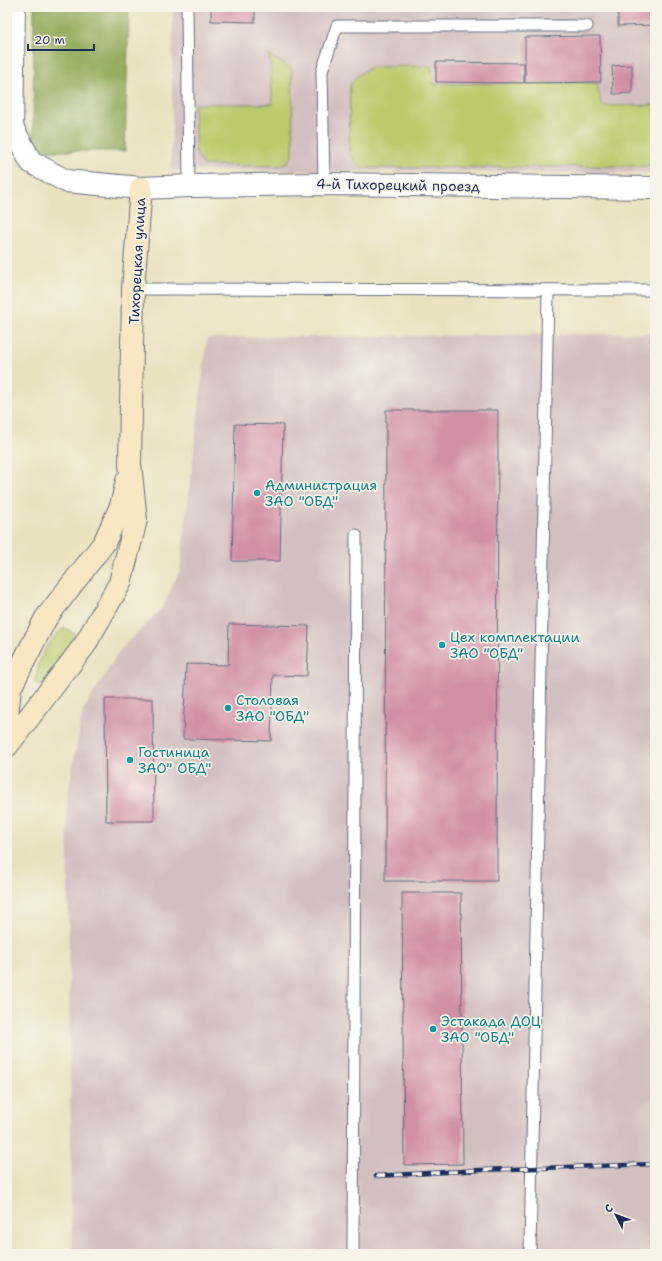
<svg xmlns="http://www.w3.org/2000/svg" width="662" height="1261" font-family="'Shantell Sans',sans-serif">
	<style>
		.industrial { fill: #d2bfc0 }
		.green { fill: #bcca6c; stroke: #6c7c65 }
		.forest { fill: #95ae60; stroke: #586e5f }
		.building { fill: #d18fa5 }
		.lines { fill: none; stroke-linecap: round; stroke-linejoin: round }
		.lane-casing { stroke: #636e80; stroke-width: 13 }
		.street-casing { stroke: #636e80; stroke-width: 24 }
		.secondary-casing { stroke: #636e80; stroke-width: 24 }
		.lane { stroke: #fff; stroke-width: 11 }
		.street { stroke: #fff; stroke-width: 22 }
		.secondary { stroke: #f9e7c3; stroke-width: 22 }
		.rail-casing { stroke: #1b2f5e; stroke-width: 4.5 }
		.rail { stroke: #f7f3e8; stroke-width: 3; stroke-dasharray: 9; stroke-linecap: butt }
		.culture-dot { fill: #0f9aa8; stroke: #f7f3e8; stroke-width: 1.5 }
		.labels { text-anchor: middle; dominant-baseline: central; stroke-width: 3.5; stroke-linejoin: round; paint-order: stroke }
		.street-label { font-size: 14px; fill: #1b2f5e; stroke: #f7f3e8 }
		.culture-label { font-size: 14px; fill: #0d838f; stroke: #f7f3e8; text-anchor: start }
	</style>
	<rect width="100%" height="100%" fill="#f7f3e8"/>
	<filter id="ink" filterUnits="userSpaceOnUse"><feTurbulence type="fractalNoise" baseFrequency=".025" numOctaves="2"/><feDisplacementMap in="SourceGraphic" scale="8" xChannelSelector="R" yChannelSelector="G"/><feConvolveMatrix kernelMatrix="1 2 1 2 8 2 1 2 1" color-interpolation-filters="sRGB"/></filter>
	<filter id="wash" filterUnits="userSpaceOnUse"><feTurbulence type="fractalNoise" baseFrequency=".012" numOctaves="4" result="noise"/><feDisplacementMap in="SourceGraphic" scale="16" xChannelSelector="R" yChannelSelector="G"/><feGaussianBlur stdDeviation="0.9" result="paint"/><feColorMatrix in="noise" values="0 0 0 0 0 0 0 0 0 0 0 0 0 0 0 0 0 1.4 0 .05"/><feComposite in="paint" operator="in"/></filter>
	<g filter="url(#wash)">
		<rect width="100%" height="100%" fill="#eae2bf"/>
		<g class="industrial">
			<path d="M173,7h482v166l-484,-3z"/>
			<path d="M655,333v921h-583l-5,-456 16,-88 37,-60 42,-42 18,-38 27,-232z"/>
		</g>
		<g class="green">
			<path d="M269,55l23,14 1,85 -5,8 -9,4 -76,-1 -7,-12 -2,-49h79z"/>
			<path d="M431,66l3,18 163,-1 5,23 53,-1v61l-293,2 -8,-7 -5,-9 1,-67 7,-9 14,-9z"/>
			<path d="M64,627l11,7 -4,9 -29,43 -7,-3c4,-27 10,-37 29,-56z"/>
		</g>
		<path class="forest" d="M34,7h95l-4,144h-92z"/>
		<g id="blocks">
			<g class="building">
				<path d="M211,7h44v15l-44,-1z"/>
				<path d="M618,7h37v18l-37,1z"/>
				<path d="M600,36l1,46 -76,1v-46z"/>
				<path d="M436,62l88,1v20l-88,-1z"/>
				<path d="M632,65v28l-19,1 -1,-28z"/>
				<path d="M386,410h112l-1,471h-112z"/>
				<path d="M235,424l48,1 -3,136h-48z"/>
				<path d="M229,624l80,2 -2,50 -34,-1 -2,66 -88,-2 3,-75 42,1z"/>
				<path d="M105,699h48l1,122h-48z"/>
				<path d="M402,893h59l2,271 -59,1z"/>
			</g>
		</g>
	</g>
	<g filter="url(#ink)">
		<use href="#blocks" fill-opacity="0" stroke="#636e80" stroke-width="1"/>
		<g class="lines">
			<g class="lane-casing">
				<g id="lane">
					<path d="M187,7l2,179"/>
					<path d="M324,184l-2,-113 15,-45h250"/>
					<path d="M133,289l522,1"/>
					<path d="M353,1254l3,-719"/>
					<path d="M530,1254l18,-964"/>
				</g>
			</g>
			<g class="street-casing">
				<path id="street" d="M14,7l-2,120 19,35 35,19 75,7 48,-2 135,-2 331,4"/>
			</g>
			<g class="secondary-casing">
				<g id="secondary">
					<path d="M7,715l3,-27 36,-70 58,-75 17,-37 6,-25"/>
					<path d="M7,746l77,-100 36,-63 16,-63 -6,-56 3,-175 8,-101"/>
				</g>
			</g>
			<use href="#lane" class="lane"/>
			<use href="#street" class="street"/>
			<use href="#secondary" class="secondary"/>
			<g class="rail-casing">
				<path id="rail" d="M376,1176l105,-6 174,-6"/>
			</g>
			<use href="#rail" class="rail"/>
		</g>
	</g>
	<g class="culture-dot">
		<circle cx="257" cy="493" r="4"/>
		<circle cx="442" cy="645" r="4"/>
		<circle cx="228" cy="708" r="4"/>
		<circle cx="130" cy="760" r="4"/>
		<circle cx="433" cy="1029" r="4"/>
	</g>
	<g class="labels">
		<g class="street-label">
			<text transform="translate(398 185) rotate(1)">4-й Тихорецкий проезд</text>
			<text transform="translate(137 261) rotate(-87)">Тихорецкая улица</text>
		</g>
		<g class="culture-label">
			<text x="265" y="485">Администрация<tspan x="265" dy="16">ЗАО "ОБД"</tspan></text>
			<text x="450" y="637">Цех комплектации<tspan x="450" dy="16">ЗАО "ОБД"</tspan></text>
			<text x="236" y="700">Столовая<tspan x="236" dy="16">ЗАО "ОБД"</tspan></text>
			<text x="138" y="752">Гостиница<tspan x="138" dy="16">ЗАО" ОБД"</tspan></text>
			<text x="441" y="1021">Эстакада ДОЦ<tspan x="441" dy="16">ЗАО "ОБД"</tspan></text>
		</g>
	</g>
	<rect width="662" height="1261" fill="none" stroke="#f7f3e8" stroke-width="24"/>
	<g transform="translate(616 1215) rotate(312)" stroke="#f7f3e8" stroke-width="3" paint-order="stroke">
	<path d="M0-3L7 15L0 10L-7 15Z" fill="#1b2f5e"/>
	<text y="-6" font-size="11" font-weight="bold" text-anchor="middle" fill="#1b2f5e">С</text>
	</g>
	<path d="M28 44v6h66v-6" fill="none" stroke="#1b2f5e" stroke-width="2"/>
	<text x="34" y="44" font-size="12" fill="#1b2f5e" stroke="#f7f3e8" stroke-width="3" paint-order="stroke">20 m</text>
</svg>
